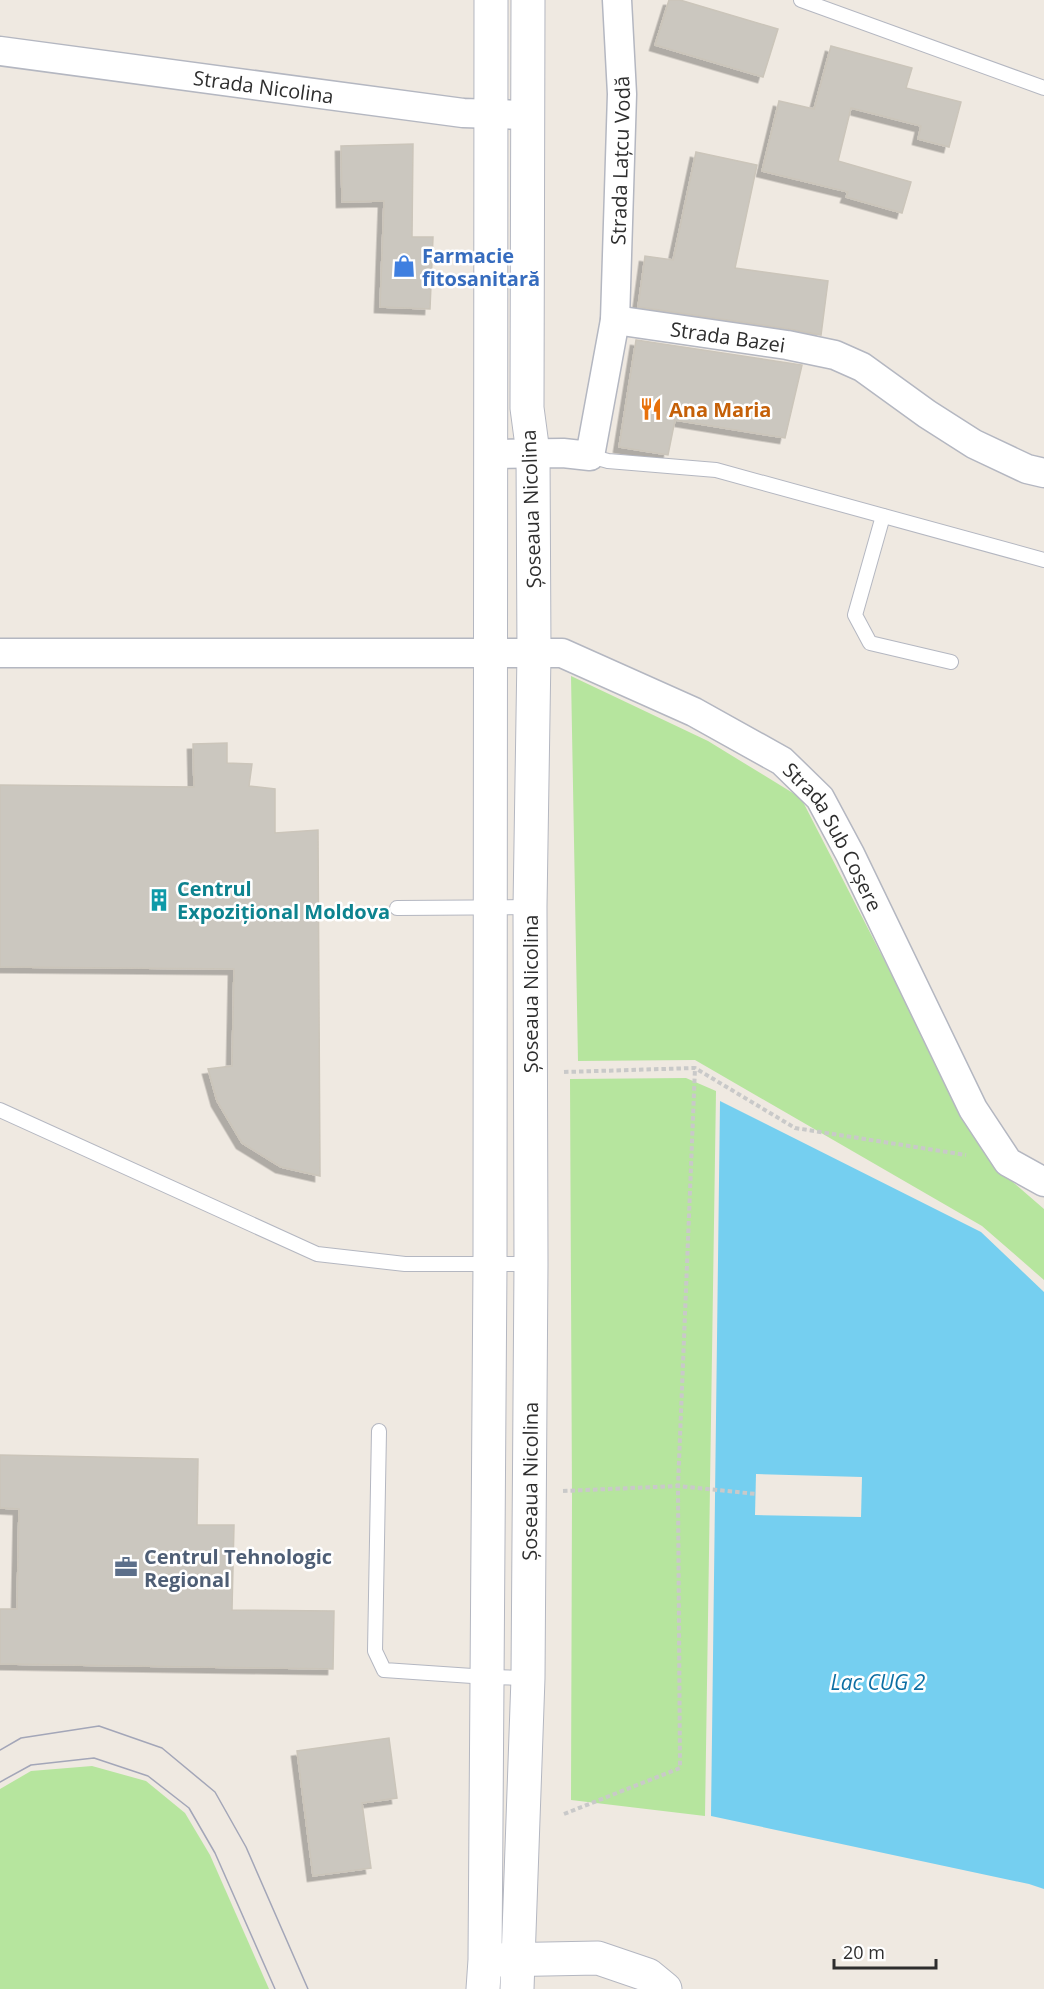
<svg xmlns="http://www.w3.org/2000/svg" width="1044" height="1989" font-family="'Open Sans',sans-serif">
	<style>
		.green { fill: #b6e59e }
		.water { fill: #75cff0 }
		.pier { fill: #efe9e1 }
		.building { fill: #cbc7bf; stroke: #cbc5ba; stroke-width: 1.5; filter: url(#shadow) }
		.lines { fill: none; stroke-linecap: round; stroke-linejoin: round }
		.lane-casing { stroke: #b4b7c1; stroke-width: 16 }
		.street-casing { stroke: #b4b7c1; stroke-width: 31 }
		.secondary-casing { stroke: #b4b7c1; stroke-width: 35 }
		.path { stroke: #c9c9c9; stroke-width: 4; stroke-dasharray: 4.5 3; stroke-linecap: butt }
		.lane { stroke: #fff; stroke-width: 14 }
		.street { stroke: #fff; stroke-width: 28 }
		.secondary { stroke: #fff; stroke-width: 33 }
		.tram { stroke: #a3a6b8; stroke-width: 1.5 }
		.labels { text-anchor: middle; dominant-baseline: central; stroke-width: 5; stroke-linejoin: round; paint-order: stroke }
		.street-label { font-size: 20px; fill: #2e2e2e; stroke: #fff }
		.shop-label { font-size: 20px; font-weight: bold; fill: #366cbe; stroke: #fff; text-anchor: start }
		.food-label { font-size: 20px; font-weight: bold; fill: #c56008; stroke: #fff; text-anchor: start }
		.culture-label { font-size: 20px; font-weight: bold; fill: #0d838f; stroke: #fff; text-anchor: start }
		.service-label { font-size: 20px; font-weight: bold; fill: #4e5e75; stroke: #fff; text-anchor: start }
		.water-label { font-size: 21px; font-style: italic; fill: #0d6fa3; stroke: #fff }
	</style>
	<defs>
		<filter id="shadow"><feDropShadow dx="-5.5" dy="5.5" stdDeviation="0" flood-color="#0004"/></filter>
	</defs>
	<rect width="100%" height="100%" fill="#efe9e1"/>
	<g class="green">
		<path d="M571,676l137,65 93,57 154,300 36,65 53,46v71l-62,-54 -287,-166 -117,1z"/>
		<path d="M686,1078l30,13 -11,725 -134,-16 1,-302 -2,-419z"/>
		<path d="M92,1766l54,15 39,32 25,42 59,134h-269v-200l31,-18z"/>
	</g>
	<path class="water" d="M720,1101l261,131 63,60v597l-15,-5 -318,-68z"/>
	<path class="pier" d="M756,1474l106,3 -1,40 -106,-2z"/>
	<g class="building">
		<path d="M669,0h11l98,29 -15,48 -108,-32z"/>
		<path d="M831,46l81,22 -6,20 55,14 -12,45 -31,-8 3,-13 -70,-18 -13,53 73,21 -9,31 -56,-16 2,-5 -86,-21 17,-70 35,8z"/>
		<path d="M413,144l-1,93h21l-3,72 -50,-2 4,-106 -42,1 -1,-56z"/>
		<path d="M696,152l61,13 -22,103 93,13 -7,54 -32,-6 -151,-22 7,-51 28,4z"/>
		<path d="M636,340l166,25 -17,73 -110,-18 -7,35 -49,-8z"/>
		<path d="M227,743v20l25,1 -3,22 26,3v44l43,-3 2,346 -39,-9 -39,-24 -25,-42 -9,-32 24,-3 2,-97 -234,-2v-182l194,2 -1,-43z"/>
		<path d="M0,1455l198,4 -1,66h37l-2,85 102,1 -1,58 -333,-5v-55h17l2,-100 -19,-1z"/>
		<path d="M389,1738l8,60 -35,5 9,65 -58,8 -16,-125z"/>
	</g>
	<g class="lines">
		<g class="lane-casing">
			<g id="lane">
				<path d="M801,0l243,88"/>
				<path d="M590,456l18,5 108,9 328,90"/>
				<path d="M883,516l-28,99 15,28 81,19"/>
				<path d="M397,908l133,-1"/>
				<path d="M0,1110l317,144 88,10h126"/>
				<path d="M379,1431l-4,220 9,19 103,7 41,1"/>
			</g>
		</g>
		<g class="street-casing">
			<g id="street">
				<path id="s1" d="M0,51l463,62 65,2"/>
				<path id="s2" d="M615,320l172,25 48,10 27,12 65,47 47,30 53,25 17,4"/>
				<path id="s3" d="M492,454l71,-1 27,3 25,-136 7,-226 -5,-94"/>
				<path id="s4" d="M0,653h562l132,59 88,49 38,37 30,56 123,255 35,53 36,20"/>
			</g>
		</g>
		<g class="secondary-casing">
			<g id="secondary">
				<path d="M495,1960l103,-2 50,17 17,14"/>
				<path d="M483,1989l2,-29 5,-696 1,-1264"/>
				<path id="s5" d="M517,1989l11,-311 3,-414 -1,-357 4,-254 -1,-200 -6,-45 1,-408"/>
			</g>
		</g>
		<g class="path">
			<path d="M564,1072l131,-4 100,60 171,27"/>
			<path d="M563,1491l115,-5 78,8"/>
			<path d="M564,1814l116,-46 -2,-282 17,-418"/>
		</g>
		<use href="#lane" class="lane"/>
		<use href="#street" class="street"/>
		<use href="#secondary" class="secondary"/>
		<g class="tram">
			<path d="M0,1750l21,-12 78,-12 63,22 53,44 31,55 62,142"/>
			<path d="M0,1782l31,-17 63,-7 54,18 41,32 26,45 60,136"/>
		</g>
	</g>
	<defs>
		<g id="shop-bare" transform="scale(1.8)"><path d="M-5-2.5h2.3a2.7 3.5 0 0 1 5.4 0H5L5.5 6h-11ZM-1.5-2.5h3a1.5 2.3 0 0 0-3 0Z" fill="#3f7fe0" stroke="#fff" stroke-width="2.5" paint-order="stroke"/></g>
		<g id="restaurant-bare" transform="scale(1.8)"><path d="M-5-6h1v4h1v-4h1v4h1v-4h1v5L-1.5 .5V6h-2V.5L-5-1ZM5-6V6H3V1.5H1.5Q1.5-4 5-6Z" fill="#e8710a" stroke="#fff" stroke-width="2.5" paint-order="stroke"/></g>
		<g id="building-bare" transform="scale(1.8)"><path d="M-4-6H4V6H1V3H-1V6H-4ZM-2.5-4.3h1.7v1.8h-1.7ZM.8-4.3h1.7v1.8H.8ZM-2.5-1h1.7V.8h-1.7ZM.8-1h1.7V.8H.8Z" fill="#0f9aa8" stroke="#fff" stroke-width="2.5" paint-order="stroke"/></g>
		<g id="office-bare" transform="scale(1.8)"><path d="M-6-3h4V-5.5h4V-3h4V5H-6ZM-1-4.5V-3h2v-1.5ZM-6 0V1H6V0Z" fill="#5c6f8a" stroke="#fff" stroke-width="2.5" paint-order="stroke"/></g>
	</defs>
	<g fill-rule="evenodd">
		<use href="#shop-bare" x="404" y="266"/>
		<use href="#restaurant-bare" x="651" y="409"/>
		<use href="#building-bare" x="159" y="900"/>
		<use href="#office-bare" x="126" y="1567"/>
	</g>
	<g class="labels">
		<g class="street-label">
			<text stroke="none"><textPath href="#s1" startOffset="266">Strada Nicolina</textPath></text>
			<text stroke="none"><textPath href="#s3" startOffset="396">Strada Lațcu Vodă</textPath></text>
			<text stroke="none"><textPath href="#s2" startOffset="114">Strada Bazei</textPath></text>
			<text transform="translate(531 509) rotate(-92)">Șoseaua Nicolina</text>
			<text stroke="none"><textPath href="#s4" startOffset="900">Strada Sub Coșere</textPath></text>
			<text transform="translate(530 994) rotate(-90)">Șoseaua Nicolina</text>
			<text stroke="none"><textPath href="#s5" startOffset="508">Șoseaua Nicolina</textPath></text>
		</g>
		<g class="shop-label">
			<text x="422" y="255">Farmacie<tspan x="422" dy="23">fitosanitară</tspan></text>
		</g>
		<g class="food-label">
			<text x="669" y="409">Ana Maria</text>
		</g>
		<g class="culture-label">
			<text x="177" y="888">Centrul<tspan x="177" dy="23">Expozițional Moldova</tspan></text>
		</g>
		<g class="service-label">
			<text x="144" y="1556">Centrul Tehnologic<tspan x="144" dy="23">Regional</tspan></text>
		</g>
		<g class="water-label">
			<text x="878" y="1682">Lac CUG 2</text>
		</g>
	</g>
	<path d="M834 1959v9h102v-9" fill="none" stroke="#2e2e2e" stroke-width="3"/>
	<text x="843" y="1959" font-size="18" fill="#2e2e2e" stroke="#ffffff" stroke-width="4.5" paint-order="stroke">20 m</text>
</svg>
